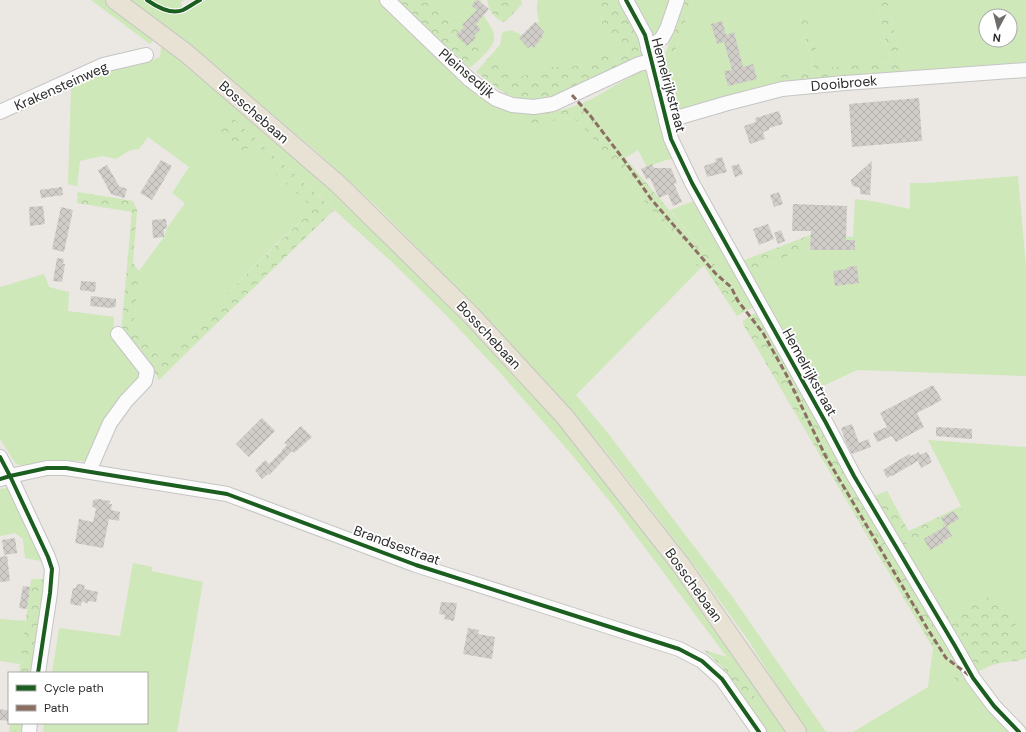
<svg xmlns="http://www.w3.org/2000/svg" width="1026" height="732" font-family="'DM Sans',sans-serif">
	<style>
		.grass { fill: #cee8b9; fill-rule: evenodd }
		.forest { fill: url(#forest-crowns) }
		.building { fill: url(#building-cross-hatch) }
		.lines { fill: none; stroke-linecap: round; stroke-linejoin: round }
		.minor-casing { stroke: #c6c5c5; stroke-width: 16 }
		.major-casing { stroke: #c6c4c2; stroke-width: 20 }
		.minor { stroke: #fcfbfb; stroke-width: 14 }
		.major { stroke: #e8e2d4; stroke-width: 18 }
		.quiet { stroke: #8d6e63; stroke-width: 3; stroke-dasharray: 6 3; stroke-linecap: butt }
		.cycleway-casing { stroke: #fff; stroke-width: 6 }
		.cycleway { stroke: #1b5e20; stroke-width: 4 }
		.labels { text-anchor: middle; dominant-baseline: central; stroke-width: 3.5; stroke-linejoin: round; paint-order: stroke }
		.street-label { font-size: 14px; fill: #2c2c2c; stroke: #fff }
	</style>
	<defs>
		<pattern id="forest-crowns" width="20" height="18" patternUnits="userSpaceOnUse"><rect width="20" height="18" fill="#cee8b9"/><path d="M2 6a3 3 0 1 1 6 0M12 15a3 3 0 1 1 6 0" fill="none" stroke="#b1c79f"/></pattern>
		<pattern id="building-cross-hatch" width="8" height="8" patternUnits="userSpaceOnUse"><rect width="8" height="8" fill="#d0cdc9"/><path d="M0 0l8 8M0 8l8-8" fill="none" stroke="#b3b0ad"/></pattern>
	</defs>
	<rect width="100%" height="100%" fill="#ebe7e2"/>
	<g class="grass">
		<path d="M91,0h19l45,33 -2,7 -3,4z"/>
		<path d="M130,0h54l-3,2 2,12 23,-14h178l93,87 85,32h13l4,3 121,147 -124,126 31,37 124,163 95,137h-20l-58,-92 -52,-72 -49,-64 -44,-56 -110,-124 -114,-115 -62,-57 -143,-119z"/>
		<path d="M427,0h54c0,3 -1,7 0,10 4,11 19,23 11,35 -2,4 -6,7 -8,10z"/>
		<path d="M538,0h57l6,4 1,4 -1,16 10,11 12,7 5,7 -1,5 -4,3 -6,1 -11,-6 -5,1 -26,13 -7,1h-22l-23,9 -10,-2 -7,-4 -6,-8 -9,-7 9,-10 2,-12c10,-5 12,-2 21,3l16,-15c-2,-7 -3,-14 -1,-21z"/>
		<path d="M633,0h41l-17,37 -5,-2z"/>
		<path d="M693,0h183l14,61 -1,2 -67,6 -19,-62 -6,1 17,62 -45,7v10l-96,25c-5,-13 -11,-43 -8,-57l9,-1z"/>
		<path d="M887,0h139v62l-123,10zM986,16h24v24h-24z"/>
		<path d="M164,44l6,1 279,251 153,172 190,264h-28l-15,-23 9,-8 -31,-44 -112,-149 -43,-53 -76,-87 -51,-54 -51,-50 -161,-146 -17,18 32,11 66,62 -37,34 -57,58 -59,56 -3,-1 -24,-31 5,-54 25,-34 3,-9 18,-25 -13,-10 17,-26 -41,-30 -9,12c-8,0 -15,4 -22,10l-15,-3 -22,5 -3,25 -9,-2 3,-96 22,-12 31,-11 6,-1 9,1 21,-8 1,-9z"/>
		<path d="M652,64l26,94 -12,2 -19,7 -9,-17 -13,8 -43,-55 10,-4z"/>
		<path d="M1018,176l8,91v109l-169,-6 -43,20 -66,-119 62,-23 -5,-11 7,-3 41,3 2,-38 17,2 38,8v-26h17z"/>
		<path d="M699,199l58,105 -11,7 -31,-47 -45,-54z"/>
		<path d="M44,274l5,13 20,5 -1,19 46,6 -1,18 31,39 -57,87h-28l-33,6 -10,-3 -16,-25v-152l17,-5z"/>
		<path d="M928,440l98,7v196l-29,-53 -13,10 -19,5 -21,14 -42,-73 63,-31 -4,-9z"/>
		<path d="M7,488l6,1 38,68 -10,4 -16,-3 -2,-19 -8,-6 -15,3v-47z"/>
		<path d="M133,563l19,4v4l51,11 -26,150h-134l1,-9h103v-50h-95l7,-45 61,8z"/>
		<path d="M0,619l26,2 -6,43 -20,-3z"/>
		<path d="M945,646l10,18v10l-1,9 6,-3 4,-4 53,56h-164l75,-45 5,-39z"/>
	</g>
	<g class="forest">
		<path d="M397,0h30l57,55 -13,12h-2z"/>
		<path d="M487,0h34l1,4 -15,16 -4,2c-11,-6 -13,-10 -16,-22z"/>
		<path d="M595,0h27l29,56 -53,31 -65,14 -20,-4 -12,-6 -25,-19 15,-17 9,7 6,8 7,4 10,2 23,-9h22l7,-1 26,-13 5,-1 11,6 6,-1 4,-3 1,-5c-2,-3 -4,-6 -7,-8 -6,-4 -17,-8 -19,-17 -2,-6 1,-13 -1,-19z"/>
		<path d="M684,0h9l-19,54 -9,1z"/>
		<path d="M876,0h11l16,72 -134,15 -1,-10 46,-8 -17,-61 6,-1 19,61 67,-5 1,-3z"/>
		<path d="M496,101l49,11 18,-2 19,-7 49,62 84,99 31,47 -9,5 -33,-50 -4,3 -121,-147c-13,-9 -31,3 -46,1 -14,-2 -26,-13 -37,-22z"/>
		<path d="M233,118l101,92c-58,57 -117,112 -175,170l-3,-6 -35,-42 11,-120 -55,-9 1,-11 55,9 4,9 -4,53 6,8 -5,54 24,31 3,1 59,-56 58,-58 36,-34 -66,-61 -10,8 -23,-21z"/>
		<path d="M805,237l5,11 -62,23 -6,-10z"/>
		<path d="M761,310l203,361c-1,8 -4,9 -10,13l1,-10v-10l-10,-17 -12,1 -190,-324v-3l6,-5z"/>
		<path d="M887,491l21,39 1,1 52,-25 4,9 -63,31 -28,-50z"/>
		<path d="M31,579h26l-14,94h-24z"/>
		<path d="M997,590l29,53v15c-8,4 -17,3 -26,5 -9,2 -17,6 -25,10l-31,-54 9,-8 12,-6 19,-5z"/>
		<path d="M704,650l23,7 31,44 -9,8 -27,-42z"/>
		<path d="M16,723h19l-1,9h-25l1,-8z"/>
	</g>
	<g class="building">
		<path d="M476,0h2l11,9 -13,15 5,5 -7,7 2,2 -9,8 -11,-11 8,-8 -2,-2 15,-15 -6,-4z"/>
		<path d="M722,21l4,14 8,-3 9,35 10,-3 4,15 -29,7 -4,-15 8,-1 -8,-28 -7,2 -6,-20z"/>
		<path d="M535,22l9,10 -2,2 1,2 -9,12 -3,-2 -3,2 -9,-10z"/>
		<path d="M919,98l3,43 -70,6 -3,-43z"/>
		<path d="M779,111l4,13 -14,4v2l-6,2 2,7 -15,5 -6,-18 12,-4 -1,-4z"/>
		<path d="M722,157l5,15 -20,5 -3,-11 12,-4 -1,-3z"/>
		<path d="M161,160l11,6 -20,34 -12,-7z"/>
		<path d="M872,161l-2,34 -10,-1v-6l-7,-2 -2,-3v-3z"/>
		<path d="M652,164l2,4h17l6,15 -3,1 8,18 -9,4 -5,-12 -9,4 -9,-20 -4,1 -5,-10z"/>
		<path d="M739,164l4,10 -8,3 -4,-11z"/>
		<path d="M107,165l12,21 8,3 -3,9 -13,-4 -13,-24z"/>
		<path d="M62,187l1,8 -22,3 -1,-8z"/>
		<path d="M779,192l4,12 -9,3 -4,-12z"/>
		<path d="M793,204l54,2 -1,34h9v10h-45l1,-19h-19z"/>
		<path d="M43,206l2,18 -15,2 -1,-19z"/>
		<path d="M61,207l12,3 -9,42 -12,-3z"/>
		<path d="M166,219l1,9 -3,1v8l-11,1 -1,-18z"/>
		<path d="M768,224l6,15 -15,6 -6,-16z"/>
		<path d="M781,230l4,11 -7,3 -4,-11z"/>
		<path d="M57,258l7,1 -1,5h2l-3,18 -9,-1z"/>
		<path d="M857,266l2,17 -24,3 -2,-15 14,-2v-2z"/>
		<path d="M81,281l15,1 -1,10 -15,-2z"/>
		<path d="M91,296l25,3v7l-4,2 -22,-2z"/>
		<path d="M933,385l9,15 -25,13 7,14 -28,15 -4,-6 -15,6 -4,-9 14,-6 -7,-14z"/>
		<path d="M262,418l13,13 -26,26 -13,-13z"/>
		<path d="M852,424l7,19 9,-4 3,8 -19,7 -6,-11 -5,-15z"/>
		<path d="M301,426l11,11 -18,16 -2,-2 -23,24 -1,-1 -6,5 -7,-9 10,-10 4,4 13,-13v-1l5,-5 -3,-2z"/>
		<path d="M936,427l36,2v10l-36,-3z"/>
		<path d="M919,452l1,3 7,-3 5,10 -11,6 -3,-7 -26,15v-1l-5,3 -4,-8 26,-16 2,2z"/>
		<path d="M98,499l12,2 -1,3h3l-1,6 9,2 -1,9 -10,-2 -6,29 -28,-5 4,-24 14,3 3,-13 -4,-3 1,-6z"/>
		<path d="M954,511l5,8 -12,7 5,10 -9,5v2l-13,7 -6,-11 22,-13 -5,-8z"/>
		<path d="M15,538l2,15 -13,2 -2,-15z"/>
		<path d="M7,556l3,25 -10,1v-25z"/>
		<path d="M77,584l8,1 -1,4 14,3 -2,10 -8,-1v3l-6,-3 -1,5 -11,-2 3,-16h3z"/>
		<path d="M23,586l7,1 -3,22 -8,-1z"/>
		<path d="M441,602l16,1 -3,18 -10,-2 1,-4 -6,-1z"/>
		<path d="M468,628l11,2 -1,4 17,3 -3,22 -29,-5z"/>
		<path d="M0,709l9,2v10l-9,-1z"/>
	</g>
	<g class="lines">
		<g class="minor-casing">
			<g id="minor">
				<path d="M387,0l82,79 17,13 10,7 16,6 22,2 19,-3 86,-40 12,-3"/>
				<path d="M626,0l19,35 26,104 21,44 134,240 28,53 101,170 18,32 21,28 25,26"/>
				<path d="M648,49l14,-11 5,-9 10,-29"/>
				<path d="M0,112l103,-47 43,-10"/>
				<path d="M666,121l62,-18 54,-14 63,-6 181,-13"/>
				<path d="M0,457l10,19 38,81 4,12 -2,24 -12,80"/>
				<path d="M89,471l21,-48 16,-22 19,-20 2,-10 -29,-37"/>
				<path d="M0,479l10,-3 37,-8h19l161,26 189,71 263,84 23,12 20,18 37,53"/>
				<path d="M29,732l1,-9"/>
			</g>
		</g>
		<g class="major-casing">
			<path id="major" d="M115,0l71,53 152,131 134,132 93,101 116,148 116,167"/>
		</g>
		<use href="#minor" class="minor"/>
		<use href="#major" class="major"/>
		<path class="quiet" d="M572,95l17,19 35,46 27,39 65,75 15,13 7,14 25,32 24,43 38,79 102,173 19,30 23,17"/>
		<g class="cycleway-casing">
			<g id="cycleway">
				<path d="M147,0c10,7 24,15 36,10 6,-3 11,-7 17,-10"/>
				<path d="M626,0l19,35 26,104 21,44 134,240 28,53 101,170 18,32 21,28 25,26"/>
				<path d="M0,457l10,19 38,81 4,12 -2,24 -12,80"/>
				<path d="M0,479l10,-3 37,-8h19l161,26 189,71 263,84 23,12 20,18 37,53"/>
			</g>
		</g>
		<use href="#cycleway" class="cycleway"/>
	</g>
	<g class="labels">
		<g class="street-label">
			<text transform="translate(467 73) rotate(40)">Pleinsedijk</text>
			<text transform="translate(844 83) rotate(-5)">Dooibroek</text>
			<text transform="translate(669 85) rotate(75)">Hemelrijkstraat</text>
			<text transform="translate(61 86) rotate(-24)">Krakensteinweg</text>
			<text transform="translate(254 112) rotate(41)">Bosschebaan</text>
			<text transform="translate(489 335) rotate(47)">Bosschebaan</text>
			<text transform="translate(810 372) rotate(61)">Hemelrijkstraat</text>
			<text transform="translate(397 545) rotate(20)">Brandsestraat</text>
			<text transform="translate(694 585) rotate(54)">Bosschebaan</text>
		</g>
	</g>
	<rect x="8" y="672" width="140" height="52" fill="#ffffff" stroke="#ababab"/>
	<rect x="16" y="685" width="20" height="6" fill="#1b5e20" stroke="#ababab"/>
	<text x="44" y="692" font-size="12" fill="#2c2c2c">Cycle path</text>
	<rect x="16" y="705" width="20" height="6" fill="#8d6e63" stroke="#ababab"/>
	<text x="44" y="712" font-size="12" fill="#2c2c2c">Path</text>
	<g transform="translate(998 28) rotate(187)"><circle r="19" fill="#ffffff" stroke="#ababab"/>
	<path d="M0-3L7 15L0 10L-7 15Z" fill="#6f6d6c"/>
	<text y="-6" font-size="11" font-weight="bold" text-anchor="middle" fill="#2c2c2c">N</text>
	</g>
</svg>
